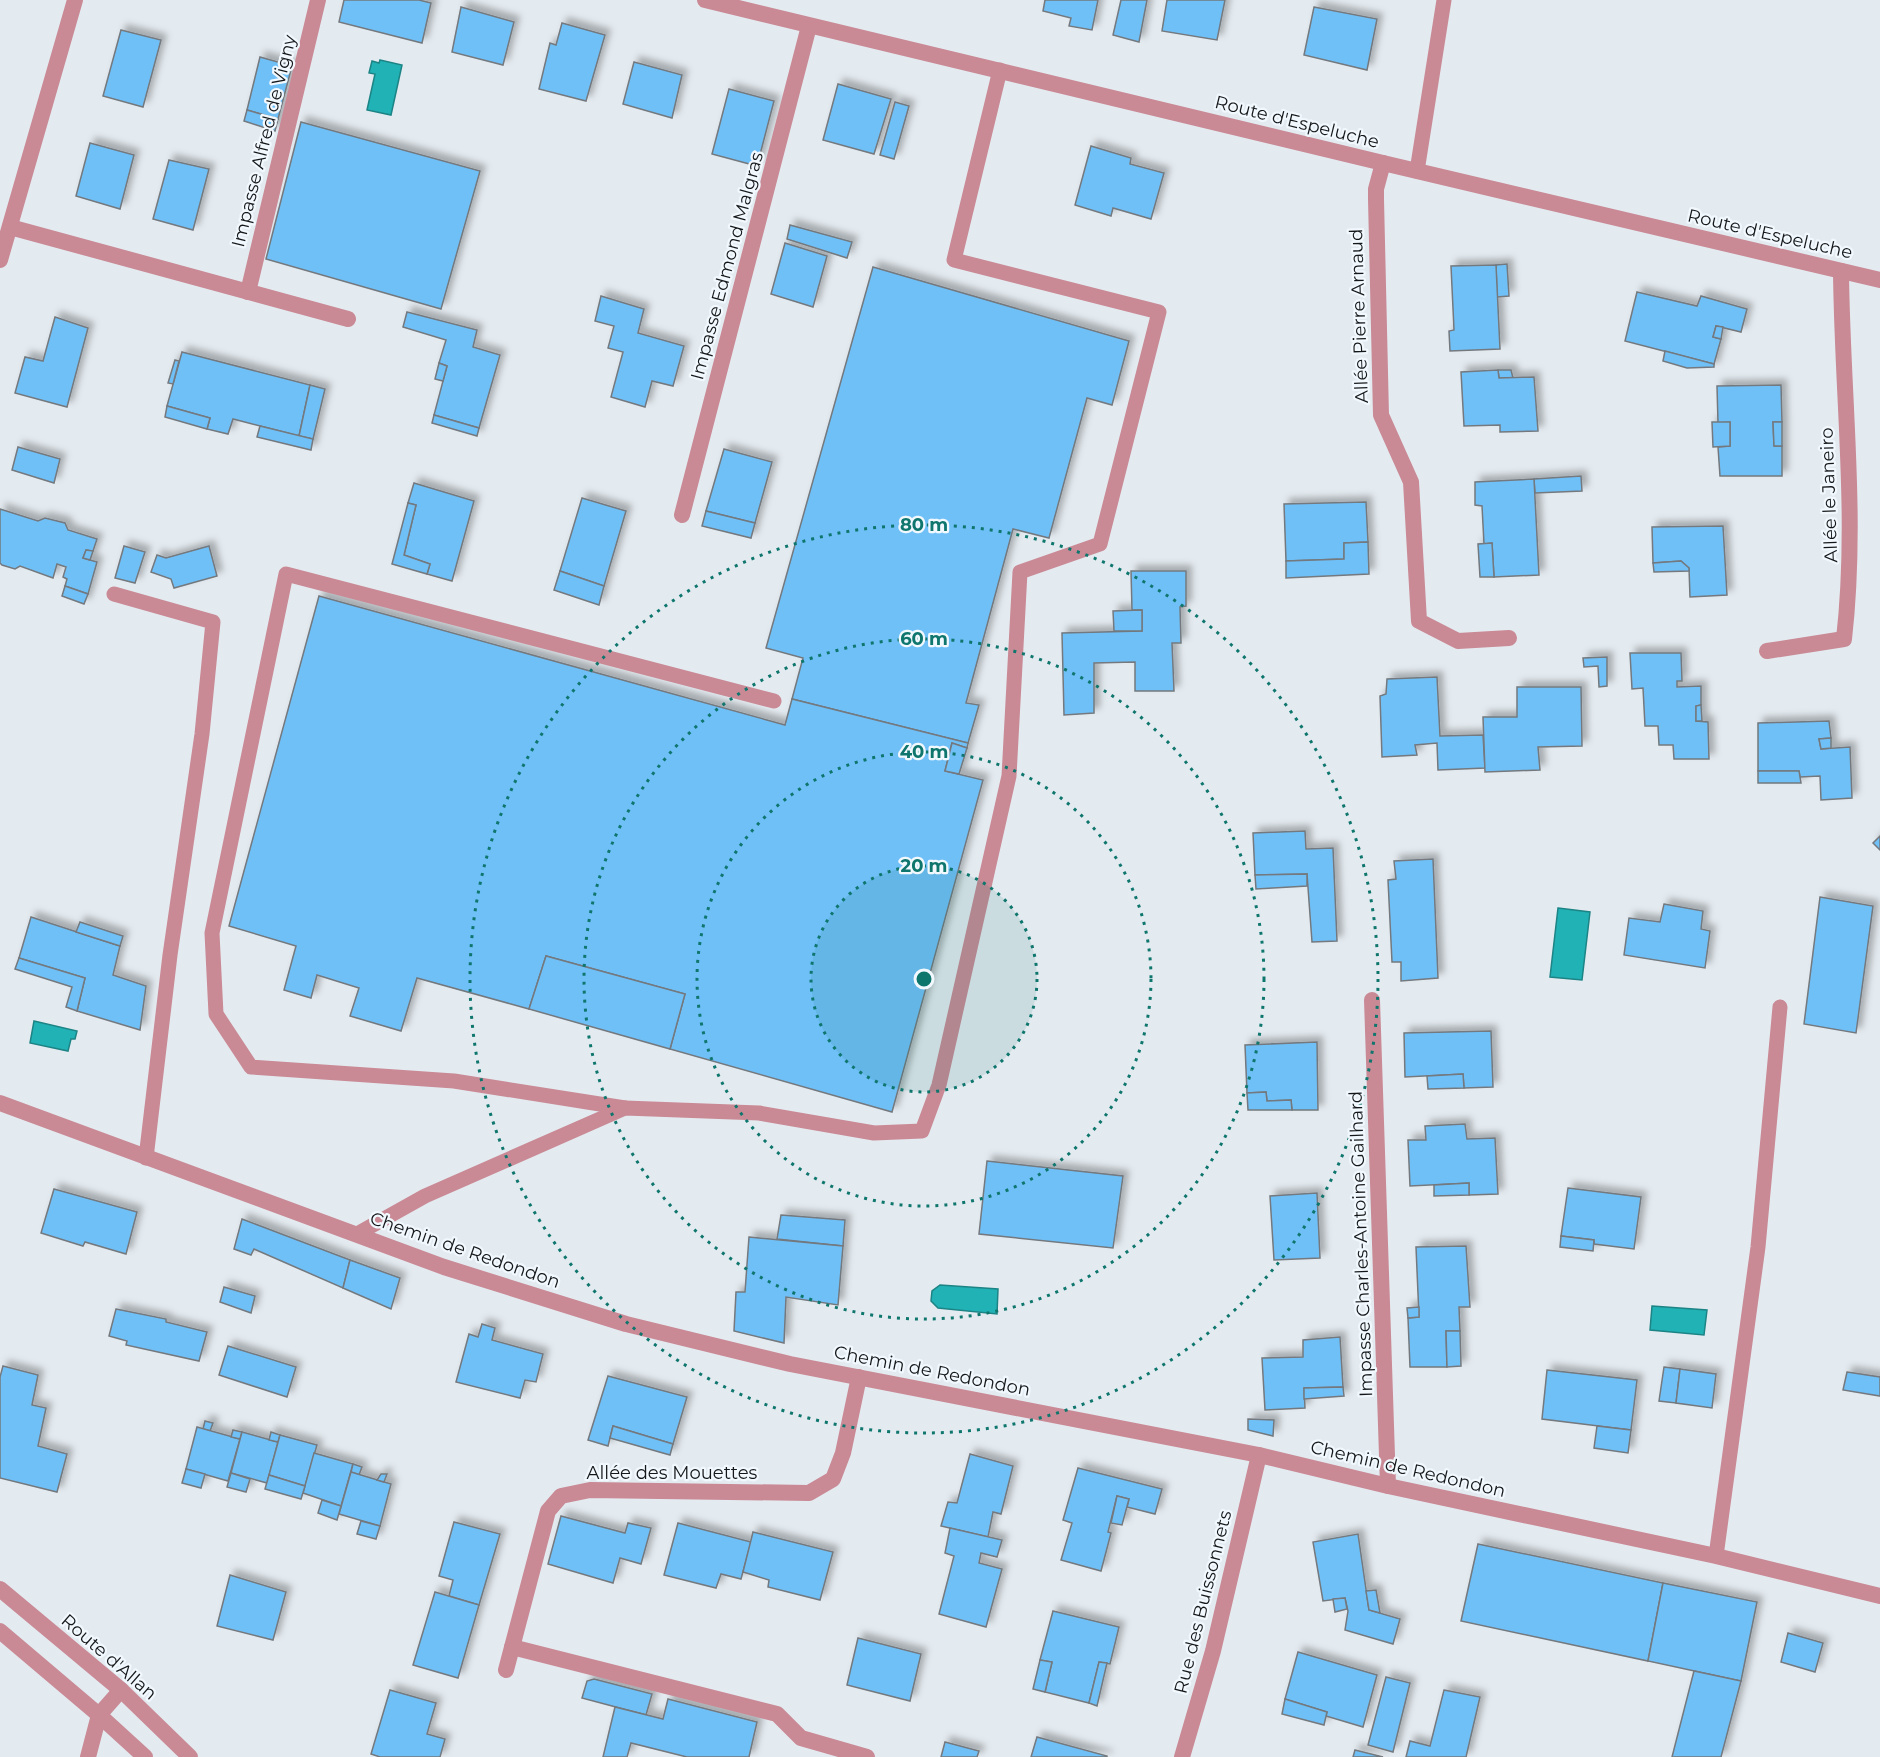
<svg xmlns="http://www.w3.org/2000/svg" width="1880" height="1757" font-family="Montserrat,sans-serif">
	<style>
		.water { fill: #21b2b5; stroke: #1d8486; stroke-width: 1.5 }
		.building { fill: #70c0f8; stroke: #73797e; stroke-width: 1.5; filter: url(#shadow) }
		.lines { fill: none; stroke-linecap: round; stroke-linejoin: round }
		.service { stroke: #c98a96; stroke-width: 15 }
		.minor { stroke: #c98a96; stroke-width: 16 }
		.tertiary { stroke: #c98a96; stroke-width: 16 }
		.ring { fill: none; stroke: #0f766e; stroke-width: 3; stroke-dasharray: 3 6 }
		.labels { text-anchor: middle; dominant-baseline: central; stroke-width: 4.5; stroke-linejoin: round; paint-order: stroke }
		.street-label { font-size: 18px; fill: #141719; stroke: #f1f8fe }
		.centre { fill: #0f766e; stroke: #f1f8fe; stroke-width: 3 }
		.ring-label { font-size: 18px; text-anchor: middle; font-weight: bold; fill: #0f766e; stroke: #f1f8fe; stroke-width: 4.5; stroke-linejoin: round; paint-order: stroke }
	</style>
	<defs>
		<filter id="shadow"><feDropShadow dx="5.5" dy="-5.5" stdDeviation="3" flood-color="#0004"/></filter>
	</defs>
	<rect width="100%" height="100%" fill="#e4ebf0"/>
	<g class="water">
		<path d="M380,60l22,5 -11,50 -24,-5 8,-36 -6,-1 3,-12 7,2z"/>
		<path d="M1558,908l32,4 -8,68 -32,-3z"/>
		<path d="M34,1021l43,10 -2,8h-4l-3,12 -38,-8z"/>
		<path d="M940,1285l58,4 -1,25 -59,-6 -7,-7 1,-10z"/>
		<path d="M1652,1306l55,4 -3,25 -54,-5z"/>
	</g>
	<g class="building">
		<path d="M344,0h75l12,3 -9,40 -83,-21z"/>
		<path d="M1045,0h53l-6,30 -23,-4 2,-8 -28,-7z"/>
		<path d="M1121,0h26l-8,42 -26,-7z"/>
		<path d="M1167,0h58l-8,40 -55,-9z"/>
		<path d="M461,7l53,15 -11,43 -51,-13z"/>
		<path d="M1314,7l63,12 -10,51 -63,-15z"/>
		<path d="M562,23l43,12 -19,66 -47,-12 11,-46 6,2z"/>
		<path d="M121,30l40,10 -18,67 -40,-11z"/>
		<path d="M260,57l32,9 -14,53 -31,-9z"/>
		<path d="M634,62l48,13 -10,43 -49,-14z"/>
		<path d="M838,84l53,15 -17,55 -51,-14z"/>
		<path d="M729,89l45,12 -17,65 -45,-12z"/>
		<path d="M895,102l14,4 -15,53 -14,-4z"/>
		<path d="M247,110l31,9 -3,12 -31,-10z"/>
		<path d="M301,122l179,49 -39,138 -175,-50z"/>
		<path d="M90,143l44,12 -14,54 -44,-13z"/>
		<path d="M1091,146l40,12 -1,6 34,9 -13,46 -38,-11 -2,8 -36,-11z"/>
		<path d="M169,160l40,9 -16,61 -40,-11z"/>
		<path d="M790,225l62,17 -5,16 -60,-19z"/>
		<path d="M785,243l42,13 -14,51 -42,-13z"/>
		<path d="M1507,264l2,32 -12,1 -1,-32z"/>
		<path d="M1496,265l4,84 -50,2 -1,-20 5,-1 -3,-64z"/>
		<path d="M873,267l256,74 -17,64 -25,-7 -38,140 -36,-9 -47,174 13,2 -11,38 -176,-44 11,-41 -37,-10z"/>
		<path d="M1637,292l60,14 4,-10 46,13 -6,23 -25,-6 -3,11 8,2 -7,25 -89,-23z"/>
		<path d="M601,296l43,13 -6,24 46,13 -11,40 -21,-5 -7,26 -34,-10 12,-45 -15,-4 6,-22 -19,-5z"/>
		<path d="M407,312l70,18 -4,17 27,8 -21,73 -45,-13 13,-49 -8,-3 7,-23 -43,-13z"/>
		<path d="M55,317l33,11 -21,79 -52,-14 10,-36 18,4z"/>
		<path d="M1716,326l7,1 -2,12 -8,-2z"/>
		<path d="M1665,351l49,13v3l-27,1 -24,-7z"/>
		<path d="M182,352l128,33 -11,51 -66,-17 -5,15 -21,-5 3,-11 -43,-12z"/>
		<path d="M175,360l4,1 -6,23 -5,-1z"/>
		<path d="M439,363l8,3 -4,15 -8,-2z"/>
		<path d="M1498,370h13l2,8h-14z"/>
		<path d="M1498,370l1,8 35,-1 4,54 -38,1v-7l-36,1 -3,-54z"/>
		<path d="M310,385l15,4 -12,50 -14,-3z"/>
		<path d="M1781,385l1,37h-9l1,24h8v30h-62l-2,-29 12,-1v-24l-12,1 -1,-37z"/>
		<path d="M167,406l43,12 -3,11 -42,-12z"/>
		<path d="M434,415l45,13 -2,8 -45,-13z"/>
		<path d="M1712,422h18v24l-17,1z"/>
		<path d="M1773,422h9v24h-8z"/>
		<path d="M260,426l53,13 -2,11 -54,-13z"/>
		<path d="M18,447l42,12 -6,24 -42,-13z"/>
		<path d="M724,449l48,13 -17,61 -49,-12z"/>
		<path d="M1581,476l1,15 -47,2 -1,-14z"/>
		<path d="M1534,479l5,96 -45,2 -2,-34 -8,1 -2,-38 -7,-1v-23z"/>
		<path d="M414,483l60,18 -22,80 -25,-7 3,-10 -26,-9 12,-50 -8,-2z"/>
		<path d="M582,498l44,13 -22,75 -44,-15z"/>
		<path d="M1366,502l2,40 -24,1v16l-58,2 -2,-57z"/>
		<path d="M408,503l8,2 -12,50 26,9 -3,10 -35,-10z"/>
		<path d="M0,509l38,12 7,-3 20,5 3,7 29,9 -4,12 -7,-1 -3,8 14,4 -9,32 -23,-8 2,-7 -4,-2 3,-10 -9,-3 -4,14 -33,-12 -5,3 -13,-4 -2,-2z"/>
		<path d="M706,511l49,12 -4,15 -49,-12z"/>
		<path d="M1723,526l4,69 -37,2 -1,-29 -8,-7 -28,2 -1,-36z"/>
		<path d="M1368,542l1,32 -83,4v-17l58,-2v-16z"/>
		<path d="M1492,543l2,34h-14l-2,-33z"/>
		<path d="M124,546l21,6 -10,31 -20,-5z"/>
		<path d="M209,546l8,30 -43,12 -3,-9 -20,-7 6,-17 9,3z"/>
		<path d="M86,550l7,1 -3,9 -7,-2z"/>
		<path d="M1681,561l8,7v3l-35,1 -1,-9z"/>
		<path d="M560,571l44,15 -5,19 -45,-15z"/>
		<path d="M1131,571h55v35l-6,1 1,36h-9l2,48h-39v-29l-41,1v50l-30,2 -2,-82 80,-2v-21h-10z"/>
		<path d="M65,586l23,8 -4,10 -22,-8z"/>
		<path d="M319,596l466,129 7,-26 176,44 -1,5 -15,-5 -7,28 38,9 -91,332 -222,-63 15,-55 -139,-38 -17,53 -112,-31 -16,53 -51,-15 9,-28 -42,-13 -6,23 -27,-8 12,-44 -67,-20z"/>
		<path d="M1142,610v21h-28l-1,-20z"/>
		<path d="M1630,653h51l1,28h-5v6l24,-1v19l-5,1v15l12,1 1,37h-35l-1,-14h-14l-1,-19h-13l-2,-38 -11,1z"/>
		<path d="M1607,657v29l-8,1 -1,-21 -14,1 -1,-9z"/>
		<path d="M1437,677l3,59 43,-1 2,33 -47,2 -1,-27 -22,2 2,10 -35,2 -2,-61 6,-2 1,-15z"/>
		<path d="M1517,687h64l1,59 -44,1 2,23 -55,2 -2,-55h34z"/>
		<path d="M1701,705l1,16h-6v-15z"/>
		<path d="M1829,721l2,17 -12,1 2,10 29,-2 2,51 -31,2 -1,-24 -20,1 -1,-6h-41v-48z"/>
		<path d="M1831,738v10l-10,1 -2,-10z"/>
		<path d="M952,743l15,5 -8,26 -14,-3z"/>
		<path d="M1758,771h41l2,12h-43z"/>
		<path d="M1305,831l1,18 27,-1 4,93 -25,1 -5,-68 -52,1 -2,-42z"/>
		<path d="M1880,836v14l-7,-7z"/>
		<path d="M1433,859l5,119 -37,3v-19h-9l-4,-82 8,-1 -2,-18z"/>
		<path d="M1307,874v12l-51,3 -1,-14z"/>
		<path d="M1820,897l53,9 -17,127 -52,-9z"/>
		<path d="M1664,904l39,7 -2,18 9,2 -5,37 -81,-13 5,-37 31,4z"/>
		<path d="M31,917l89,29 -7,29 33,11 -6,44 -63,-19 8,-33 -66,-20z"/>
		<path d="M80,922l43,14 -3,10 -44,-14z"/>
		<path d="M546,956l139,38 -15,55 -141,-40z"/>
		<path d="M19,958l66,20 -8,33 -11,-4 6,-20 -57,-18z"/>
		<path d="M1491,1031l2,56 -29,1 -1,-14 -58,3 -1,-44z"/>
		<path d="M1317,1042l1,68h-26l-1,-10 -24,1 -1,-9 -19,1 -2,-48z"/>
		<path d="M1463,1074l1,14 -36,1 -1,-13z"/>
		<path d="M1266,1092l1,9 24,-1 1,10h-44l-1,-17z"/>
		<path d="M1465,1124l2,15 28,-1 3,56 -29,1v-12l-59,3 -2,-46h18l-1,-14z"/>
		<path d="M987,1161l136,15 -10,72 -134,-14z"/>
		<path d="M1469,1183v12l-35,1v-11z"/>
		<path d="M1568,1188l73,9 -7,52 -40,-5v-4l-33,-4z"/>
		<path d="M54,1189l83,23 -11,42 -41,-12 -2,4 -42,-13z"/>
		<path d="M1317,1193l3,65 -46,2 -4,-64z"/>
		<path d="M781,1215l64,5 -2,26 -66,-7z"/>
		<path d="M242,1219l108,41 -7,28 -89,-39 -3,6 -17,-6z"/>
		<path d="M1561,1236l33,4 -1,11 -33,-4z"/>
		<path d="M749,1237l94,9 -5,59 -52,-8 -2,46 -50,-12 2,-39h9z"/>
		<path d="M1466,1246l4,61h-11l1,24h-14l1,36h-37l-2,-49 11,-1 -3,-70z"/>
		<path d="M350,1260l50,18 -9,31 -48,-21z"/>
		<path d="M224,1287l31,9 -4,17 -31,-11z"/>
		<path d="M1419,1307v10l-11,1 -1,-10z"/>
		<path d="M116,1309l50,10v3l41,10 -8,29 -73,-16 1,-4 -18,-5z"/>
		<path d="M482,1324l13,4 -3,12 51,14 -7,28 -11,-2 -5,18 -64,-16 13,-48 9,3z"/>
		<path d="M1446,1331h14l1,35 -14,1z"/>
		<path d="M1340,1337l3,50 -39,1 1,20 -40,2 -3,-52 41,-1v-17z"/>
		<path d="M228,1346l68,21 -9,30 -68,-22z"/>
		<path d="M3,1366l35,9 -6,30 14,3 -8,38 29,8 -10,38 -57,-14v-101z"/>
		<path d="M1664,1367l16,2 -4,34 -17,-2z"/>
		<path d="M1680,1369l36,5 -4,34 -36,-5z"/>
		<path d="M1547,1370l90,10 -6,50 -89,-11z"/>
		<path d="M1847,1372l33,5v19l-37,-6z"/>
		<path d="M608,1376l79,21 -14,47 -60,-18 -5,20 -20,-6z"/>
		<path d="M1343,1387l1,9 -40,3v-11z"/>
		<path d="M1248,1419l26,1 -1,16 -25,-6z"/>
		<path d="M205,1421l8,2 -3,8 -7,-2z"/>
		<path d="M613,1426l60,18 -3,11 -60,-17z"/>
		<path d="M1597,1426l34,4 -3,23 -34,-5z"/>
		<path d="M197,1427l43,12 -12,42 -42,-12z"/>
		<path d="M233,1430l9,2 -2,7 -9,-2z"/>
		<path d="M242,1432l36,10 -11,41 -36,-10z"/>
		<path d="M271,1432l9,3 -2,7 -9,-2z"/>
		<path d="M280,1435l37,10 -12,41 -36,-11z"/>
		<path d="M314,1453l39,11 -12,42 -38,-13z"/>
		<path d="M970,1454l43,12 -12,48 -8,-2 -5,25 -47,-11 7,-24 9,1z"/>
		<path d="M353,1464l9,3 -3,8 -8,-3z"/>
		<path d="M1078,1468l84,21 -7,25 -28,-7 2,-8 -12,-3 -9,36 3,1 -10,38 -40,-11 11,-37 -9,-3z"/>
		<path d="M186,1469l19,5 -4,14 -19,-5z"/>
		<path d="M351,1472l40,12 -11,42 -41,-12z"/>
		<path d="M231,1473l19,6 -4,13 -19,-5z"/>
		<path d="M381,1474h6l-3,8 -7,-2z"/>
		<path d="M269,1475l36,11 -4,13 -36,-10z"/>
		<path d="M1117,1496l12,3 -7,26 -11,-2z"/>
		<path d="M322,1500l19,6 -4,14 -19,-7z"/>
		<path d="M561,1516l64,17 3,-10 23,5 -10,36 -21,-6 -7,25 -65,-19z"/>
		<path d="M361,1521l19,5 -4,13 -19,-5z"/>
		<path d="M454,1522l46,12 -21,71 -30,-9 4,-16 -14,-4z"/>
		<path d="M678,1523l73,19 -10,37 -20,-5 -5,14 -52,-13z"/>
		<path d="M950,1528l52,12 -5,17 -16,-4 -2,10 23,6 -16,58 -47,-13 15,-58 -9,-3z"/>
		<path d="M753,1532l80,20 -13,48 -52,-13 1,-7 -26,-8z"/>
		<path d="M1358,1534l11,76 31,9 -7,25 -48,-14 3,-19 -3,-13 -22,3 -10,-59z"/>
		<path d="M1478,1544l185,39 -15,78 -187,-40z"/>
		<path d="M230,1575l56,17 -13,48 -56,-14z"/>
		<path d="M1663,1583l94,19 -16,79 -93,-20z"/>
		<path d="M1376,1590l4,23 -11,-3 -3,-19z"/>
		<path d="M435,1592l44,13 -21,73 -45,-13z"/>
		<path d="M1345,1598l2,11 -12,3 -2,-13z"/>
		<path d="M1053,1611l66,16 -9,37 -11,-2 -10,41 -44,-11 7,-30 -12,-2z"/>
		<path d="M1788,1633l35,10 -8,29 -34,-10z"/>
		<path d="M858,1638l63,16 -11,47 -63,-16z"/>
		<path d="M1298,1652l79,23 -14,52 -37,-11 1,-4 -42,-13z"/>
		<path d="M1040,1660l12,2 -7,30 -12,-3z"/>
		<path d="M1099,1662l8,1 -10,43 -8,-3z"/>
		<path d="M1694,1671l47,10 -20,76h-49z"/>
		<path d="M1386,1677l24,6 -17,69 -25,-7z"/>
		<path d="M594,1679l58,15 -6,21 -64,-17 5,-17z"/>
		<path d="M390,1690l46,13 -9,31 18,5 -5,18h-60l-9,-3z"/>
		<path d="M1444,1690l36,7 -14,60h-60l4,-16 20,5z"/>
		<path d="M668,1699l89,23 -8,35h-62l-56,-14 -4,14h-24l12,-50 48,12z"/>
		<path d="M1285,1699l42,13 -3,13 -42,-11z"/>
		<path d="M1037,1737l70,19v1h-76z"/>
		<path d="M945,1742l34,9 -2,6h-36z"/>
		<path d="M1355,1750l28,7h-30z"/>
	</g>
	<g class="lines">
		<g class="service">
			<path d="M1417,171l27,-171"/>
			<path d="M114,594l99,28 -11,112 -32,221 -24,203"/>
			<path d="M625,1108l-171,-27 -203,-14 -35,-53 -4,-81 74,-359 488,127"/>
			<path d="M357,1234l68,-38 200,-88 134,5 115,20 48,-2 17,-46 70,-309 11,-204 80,-28 59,-232 -205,-52 46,-190"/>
			<path d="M1716,1556l42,-309 22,-240"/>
		</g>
		<g class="minor">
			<path d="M1383,163l-7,26v10l5,216 30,67 8,139 39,20 51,-3"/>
			<path d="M10,227l338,92"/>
			<path d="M0,260l75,-260"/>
			<path d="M248,292l70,-292"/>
			<path d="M682,515l127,-489"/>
			<path d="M1767,651l77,-12c14,-122 -2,-245 -3,-368"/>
			<path d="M1372,1000l16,486"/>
			<path d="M0,1103l444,164 182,57 164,40 469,91 129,31 328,70 164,40"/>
			<path d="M512,1647l265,67 24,24 66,19"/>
			<path d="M506,1670l42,-159 13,-15 29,-6 219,3 24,-14 10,-26 16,-76"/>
			<path d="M88,1757l11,-42 22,-25"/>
			<path d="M1182,1757l31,-106 46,-196"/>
		</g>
		<g class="tertiary">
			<path d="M705,0l678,163 497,117"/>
			<path d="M0,1589l121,101 69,67"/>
			<path d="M0,1631l99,84 46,42"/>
		</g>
	</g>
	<circle cx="924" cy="979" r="113" fill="#0f766e" fill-opacity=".12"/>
	<g class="ring">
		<circle cx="924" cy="979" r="113"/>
		<circle cx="924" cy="979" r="227"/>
		<circle cx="924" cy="979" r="340"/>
		<circle cx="924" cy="979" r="454"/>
	</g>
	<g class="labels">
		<g class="street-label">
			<text transform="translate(1297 122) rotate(14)">Route d'Espeluche</text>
			<text transform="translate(264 141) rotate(-76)">Impasse Alfred de Vigny</text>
			<text transform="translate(1770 234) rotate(13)">Route d'Espeluche</text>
			<text transform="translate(727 266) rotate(-75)">Impasse Edmond Malgras</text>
			<text transform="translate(1359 316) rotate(-92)">Allée Pierre Arnaud</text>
			<text transform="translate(1829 495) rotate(-92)">Allée le Janeiro</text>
			<text transform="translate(1361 1244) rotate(-92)">Impasse Charles-Antoine Gailhard</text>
			<text transform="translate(465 1250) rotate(19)">Chemin de Redondon</text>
			<text transform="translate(932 1371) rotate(11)">Chemin de Redondon</text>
			<text transform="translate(1408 1469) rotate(13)">Chemin de Redondon</text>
			<text x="672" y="1473">Allée des Mouettes</text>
			<text transform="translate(1203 1602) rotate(-76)">Rue des Buissonnets</text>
			<text transform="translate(109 1657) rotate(41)">Route d'Allan</text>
		</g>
	</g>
	<circle cx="924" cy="979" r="9" class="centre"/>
	<g class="ring-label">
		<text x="924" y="531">80 m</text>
		<text x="924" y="645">60 m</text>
		<text x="924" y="758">40 m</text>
		<text x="924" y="872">20 m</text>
	</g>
</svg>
